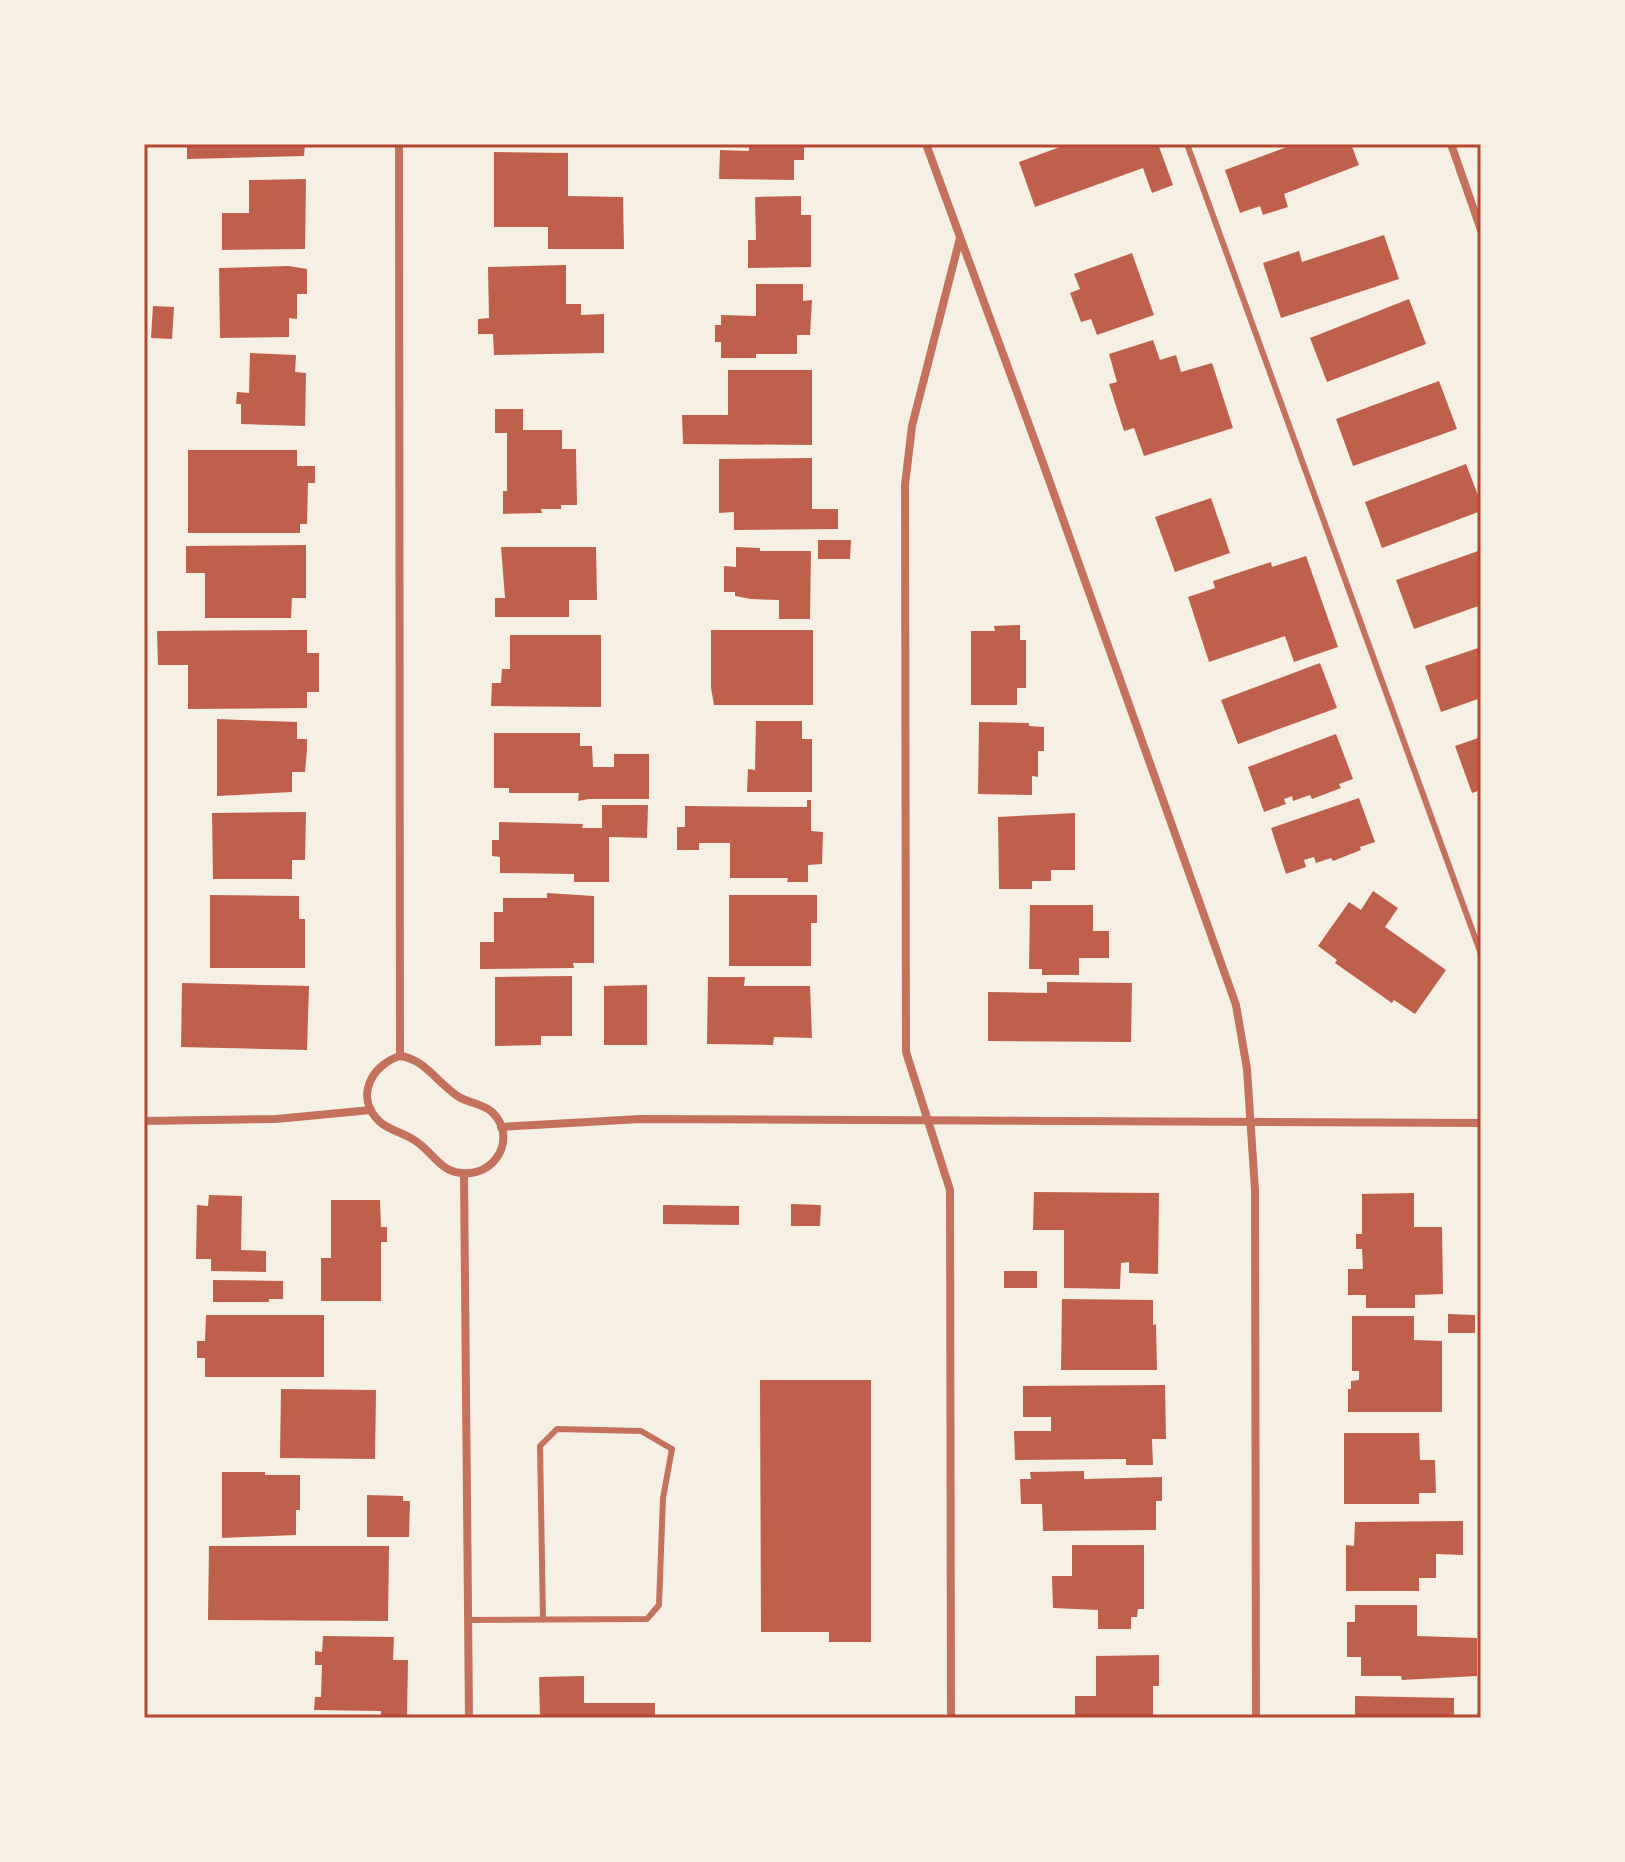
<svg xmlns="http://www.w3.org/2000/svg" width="1625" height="1862" font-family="Ubuntu,sans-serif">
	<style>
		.building { fill: #bf614a }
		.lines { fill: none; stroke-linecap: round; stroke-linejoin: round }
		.service { stroke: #c5725c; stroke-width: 6 }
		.minor { stroke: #c5725c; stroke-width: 8 }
		.neatline { fill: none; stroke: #b5482f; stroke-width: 3 }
	</style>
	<rect width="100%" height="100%" fill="#f6efe4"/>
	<g class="building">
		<path d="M187,144h118l-1,12 -117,3z"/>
		<path d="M749,144h55v16h-10v20l-75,-1 1,-29 29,1z"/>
		<path d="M1068,144h90l15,41 -21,8 -9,-25 -108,39 -16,-45z"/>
		<path d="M1295,144h56l8,21 -75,29 4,13 -25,8 -3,-9 -20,7 -15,-43z"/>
		<path d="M494,152l74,1v43l55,1 1,52h-76v-22h-54z"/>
		<path d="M306,179l-1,70 -83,1v-37h27v-33z"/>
		<path d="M801,196v19h10v52l-63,1v-28h8l-1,-43z"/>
		<path d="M1384,235l15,44 -118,39 -18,-55 36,-12 3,11z"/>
		<path d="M1132,253l22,62 -57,20 -6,-16 -10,3 -11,-29 10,-4 -6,-15z"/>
		<path d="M566,265v39h15v11l23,-1v39l-110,2 -1,-21h-15v-15l11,-1 -1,-51z"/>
		<path d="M289,266l18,3v25h-10v25l-8,-1v19l-69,1 -1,-70z"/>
		<path d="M756,284h47v17l9,-1 -2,35h-13v19h-41v4h-35v-16h-6v-17h6v-10l35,1z"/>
		<path d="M1409,299l17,45 -99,38 -17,-44z"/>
		<path d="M153,306l21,1 -2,32 -21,-1z"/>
		<path d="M1153,340l7,20 16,-5 5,17 31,-9 21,65 -89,28 -10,-28 -10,3 -15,-47 8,-2 -8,-28z"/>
		<path d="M250,353l46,2 -1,17 11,1 -1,53 -64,-2v-20h-5l1,-12 12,1z"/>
		<path d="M728,370h84v75l-129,-1 -1,-29h46z"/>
		<path d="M1439,381l18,48 -104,37 -17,-47z"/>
		<path d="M495,409h28v21h39v19h14l1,56h-16v4h-20l1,4 -39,1v-23h4v-58h-12z"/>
		<path d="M188,450h109v16h18v17h-7l-1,41h-7v9h-112z"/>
		<path d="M812,458v51h26v20l-104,1v-18l-15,1v-54z"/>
		<path d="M1466,464l15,39v8l-99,37 -17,-46z"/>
		<path d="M1211,498l19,55 -55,19 -20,-55z"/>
		<path d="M818,540h33l-1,19h-32z"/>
		<path d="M306,545v53h-14l-1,20h-86v-45h-19v-27z"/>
		<path d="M501,547h95l1,53h-28v17h-74v-19h10z"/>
		<path d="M736,547l24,1v3h51l-1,68h-31v-19l-28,-1 -16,-3v-4h-11v-26l12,1z"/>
		<path d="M1481,550v55l-67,24 -18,-49z"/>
		<path d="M1306,556l32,91 -44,15 -9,-26 -76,26 -21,-65 27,-9 -2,-7 58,-19 1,5z"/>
		<path d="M1020,625v15h6v48h-9v17h-46v-74h24l-1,-5z"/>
		<path d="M307,630v23h12v39h-12v16l-119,1v-44h-30l-1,-34z"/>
		<path d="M711,630h102v75h-99l-3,-17z"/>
		<path d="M510,635h91v72l-110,-1 1,-23h9l1,-14h8z"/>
		<path d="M1481,647v51l-40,14 -16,-46z"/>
		<path d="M1320,663l17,45 -99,36 -17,-44z"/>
		<path d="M217,719l80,3v17h10v10l-2,23h-13v20l-75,4z"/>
		<path d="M756,721h46v18h10v53h-65l1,-23 7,1z"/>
		<path d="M979,722l50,1v3l15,1v24h-6v26l-6,-1v19l-54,-1z"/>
		<path d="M494,733h86v13h12l1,21h21v-13h35v45h-60l-11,2 1,-8h-70v-5h-15z"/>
		<path d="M1336,734l17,45 -14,5 2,4 -29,11 -2,-4 -17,6 -1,-5 -8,3 2,5 -22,8 -16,-45z"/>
		<path d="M1481,737v53l-9,3 -17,-47z"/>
		<path d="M1359,798l16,44 -15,5 1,3 -28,11 -2,-3 -15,5 -2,-6 -10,3 2,7 -20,7 -15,-46z"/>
		<path d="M807,800h4v31l12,1 -1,32 -14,1v17h-21l1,-4h-58v-35h-31v7h-22v-23h8v-21l122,1z"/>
		<path d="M602,805h46l-1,33 -38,-1v45h-35v-8l-74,-1v-16l-8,-1v-16h7v-18l84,2 -1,4h20z"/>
		<path d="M306,812l-1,48h-13v19h-79l-1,-66z"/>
		<path d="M1075,813v57h-24v11h-19v8h-33l-1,-72z"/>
		<path d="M1373,891l25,17 -13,19 61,43 -31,44 -21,-14 -2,3 -57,-40 2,-3 -19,-14 31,-44 12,8z"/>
		<path d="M547,893l47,3v67h-21l1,5 -94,1v-27h14v-30h9v-14h44z"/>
		<path d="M210,895l89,1v23h6v49h-95z"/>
		<path d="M729,895h88v28h-6v43h-82z"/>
		<path d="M1030,905h63v26h16v27h-30v17h-37v-6h-13z"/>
		<path d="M572,976v60h-31v9l-46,1v-69z"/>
		<path d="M708,977h37l-1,9h66l2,52 -38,-1 -1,8 -66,-1z"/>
		<path d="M1047,982l85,1 -1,59 -143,-1v-49l59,1z"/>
		<path d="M182,983l127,3 -2,64 -126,-3z"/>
		<path d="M647,985v60h-43v-59z"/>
		<path d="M1034,1192l125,1 -1,81 -29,-1v-11l-8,1 -1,26 -56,-1v-58h-31z"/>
		<path d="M1414,1193v34h28l1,67 -28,1v13h-49v-13h-18v-26h15l-1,-20h-6v-15h6v-40z"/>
		<path d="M209,1195l33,1 -1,54 25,1v21l-55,-1v-12h-15l1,-54 11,1z"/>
		<path d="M331,1200h49l1,27h6v15h-6v59h-60v-43h10z"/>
		<path d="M791,1204l30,1 -1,21h-29z"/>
		<path d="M663,1205l76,1v19l-76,-1z"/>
		<rect x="1004" y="1271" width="33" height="17"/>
		<path d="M213,1280l70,1v18h-14v3h-56z"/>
		<path d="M1062,1299l91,1v25l3,-1 1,46h-96z"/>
		<path d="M1448,1314l27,1v18h-27z"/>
		<path d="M206,1315h118v62h-119v-19h-8v-17h8z"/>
		<path d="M1352,1316h62v24l28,1v71h-94v-23h3v-8l8,-1v-9h-7z"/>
		<path d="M760,1380h111v262h-42v-10h-68z"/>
		<path d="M1165,1385l1,54h-14l1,26h-27v-6l-111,1 -1,-29h37v-14h-28v-31z"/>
		<path d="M281,1389l95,1 -1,69 -95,-1z"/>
		<path d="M1344,1433h75l1,27h15l1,33h-17v11h-75z"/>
		<path d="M1084,1471v8l78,-2v24h-6v29l-113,1 -1,-27h-21l-1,-25h11l-1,-7z"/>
		<path d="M222,1472h43v3h35v35h-4v25l-74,3z"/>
		<path d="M367,1495l36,1v5h7l-1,36h-42z"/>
		<path d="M1463,1521v34l-27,-1v24h-17v13h-73v-46l8,1 1,-24z"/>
		<path d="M1072,1545h72v64h-6l-1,8h-6v12h-33v-19l-45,-2 -1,-32h20z"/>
		<path d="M209,1546h180l-1,75 -180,-1z"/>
		<path d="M1355,1605h62v31l60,2v38l-75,4 -1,-4h-40v-19h-14v-35h8z"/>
		<path d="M323,1636l71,1 -1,23h15l-1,57 -26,-1v-5l-67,-1 1,-13h6l1,-32h-7v-14l7,1z"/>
		<path d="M1159,1655v31h-6v32h-78v-22h21v-40z"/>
		<path d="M584,1676v27h71v15h-115l-1,-41z"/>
		<path d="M1355,1696l99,2v20h-99z"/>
	</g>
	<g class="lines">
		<g class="service">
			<path d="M1187,144l294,810"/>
			<path d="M469,1620l178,-1 12,-14 4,-107 9,-49 -31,-18 -84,-2 -17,17 3,174"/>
		</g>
		<g class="minor">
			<path d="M399,144l1,912"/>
			<path d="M926,144l117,319 193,542 11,64 8,121 1,528"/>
			<path d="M1451,144l30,86"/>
			<path d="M400,1056c25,3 38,28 59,41 10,6 24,7 33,15 26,25 4,65 -31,61 -21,-2 -28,-20 -44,-31 -11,-9 -27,-11 -37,-20 -26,-24 -9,-57 20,-66z"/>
			<path d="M144,1121l132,-2 95,-9"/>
			<path d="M501,1127l139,-8 841,4"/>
			<path d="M464,1174l5,544"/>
			<path d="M951,1718l-1,-528 -44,-138 -1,-567 7,-59 48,-188"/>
		</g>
	</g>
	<rect width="1625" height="1862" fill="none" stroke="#f6efe4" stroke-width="292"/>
	<rect x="146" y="146" width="1333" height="1570" class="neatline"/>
</svg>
